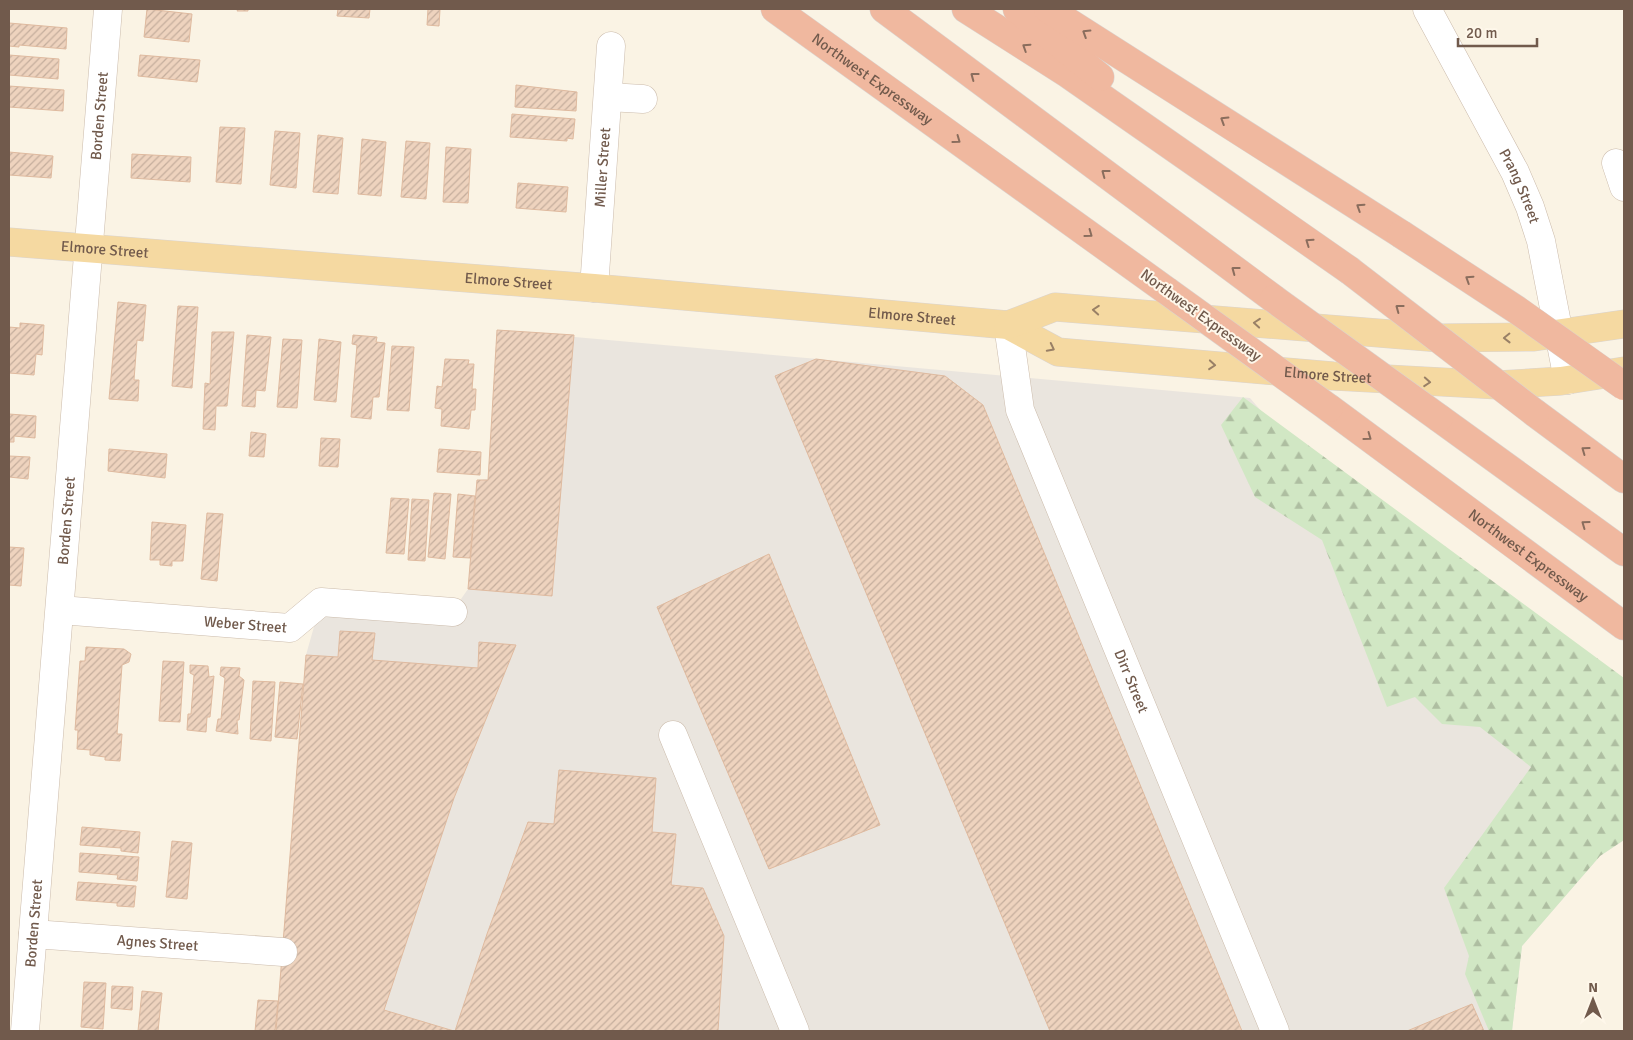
<svg xmlns="http://www.w3.org/2000/svg" width="1633" height="1040" font-family="Signika,sans-serif">
	<style>
		.industrial { fill: #eae5de }
		.forest { fill: url(#forest-firs) }
		.building { fill: url(#building-hatch); stroke: #dfba9f }
		.lines { fill: none; stroke-linecap: round; stroke-linejoin: round }
		.minor-casing { stroke: #cbbbab; stroke-width: 29 }
		.major-casing { stroke: #dad4d0; stroke-width: 29 }
		.highway-casing { stroke: #dad4d0; stroke-width: 29 }
		.minor { stroke: #fff; stroke-width: 28 }
		.major { stroke: #f5d9a1; stroke-width: 28 }
		.highway { stroke: #f0b89f; stroke-width: 28 }
		.highway-bridge-casing { stroke: #dad4d0; stroke-width: 29; stroke-linecap: butt }
		.highway-bridge { stroke: #f0b89f; stroke-width: 28 }
		.oneway { stroke: #8a6d5d }
		.oneway2 { stroke: #998066 }
		.labels { text-anchor: middle; dominant-baseline: central; stroke-width: 4; stroke-linejoin: round; paint-order: stroke }
		.street-label { font-size: 15px; fill: #715a4c; stroke: #fef7ea }
	</style>
	<defs>
		<pattern id="forest-firs" width="22" height="20" patternUnits="userSpaceOnUse" patternTransform="scale(1.25)"><rect width="22" height="20" fill="#d1e7c4"/><path d="M5 1l3.5 6h-7zM16 11l3.5 6h-7z" fill="#aebea1"/></pattern>
		<pattern id="building-hatch" width="6" height="6" patternUnits="userSpaceOnUse" patternTransform="scale(1.25)"><rect width="6" height="6" fill="#eed3be"/><path d="M-1 1l2-2M0 6l6-6M5 7l2-2" fill="none" stroke="#c5ae9d"/></pattern>
	</defs>
	<rect width="100%" height="100%" fill="#faf3e4"/>
	<path class="industrial" d="M497,330l753,68 304,351 70,91 -24,16 -78,90 -10,85h-1236l30,-376 15,-53 131,10 16,-23 9,-109 11,-1z"/>
	<path class="forest" d="M1243,397l381,281v162l-24,16 -78,90 -10,85h-23l-24,-57 4,-18 -25,-68 87,-121 -51,-40 -38,-3 -27,-27 -28,10 -65,-167 -67,-43 -34,-72z"/>
	<g class="building">
		<path d="M147,9l45,5 -3,28 -45,-5z"/>
		<path d="M238,9h10v2h-11z"/>
		<path d="M338,9h32l-1,9 -32,-2z"/>
		<path d="M428,9h12l-1,17 -12,-1z"/>
		<path d="M9,23l58,5 -1,21 -47,-4v2l-10,-1z"/>
		<path d="M9,55l50,4 -1,20 -49,-4z"/>
		<path d="M140,55l60,5 -3,22 -59,-6z"/>
		<path d="M516,85l61,7 -1,19 -61,-4z"/>
		<path d="M9,86l55,4 -1,21 -54,-4z"/>
		<path d="M512,114l63,5 -2,20 -6,-1v3l-57,-4z"/>
		<path d="M220,127l25,1 -4,56 -25,-2z"/>
		<path d="M275,131l25,2 -4,55 -26,-3z"/>
		<path d="M318,135l25,3 -5,56 -25,-2z"/>
		<path d="M362,139l24,3 -5,54 -23,-2z"/>
		<path d="M406,141l24,2 -4,56 -25,-2z"/>
		<path d="M446,147l25,2 -3,54 -25,-1z"/>
		<path d="M9,152l44,4 -2,22 -42,-3z"/>
		<path d="M132,154l59,3 -1,25 -59,-4z"/>
		<path d="M518,183l50,4 -2,25 -50,-4z"/>
		<path d="M118,302l28,3 -3,36 -6,-1 -3,40h5l-1,21 -29,-2z"/>
		<path d="M178,306l20,1 -6,81 -20,-2z"/>
		<path d="M20,323l24,2 -2,30 -6,-1 -2,21 -25,-2v-46l11,1z"/>
		<path d="M497,330l77,5 -22,261 -84,-7 9,-109h11z"/>
		<path d="M212,332h22l-7,74h-11l-1,24 -12,-1 2,-46 5,1z"/>
		<path d="M247,335l24,2 -6,54 -9,-1 -1,17 -13,-1z"/>
		<path d="M353,335l24,2 -1,5 9,1 -6,54h-6l-2,22 -20,-2 6,-72 -5,-1z"/>
		<path d="M283,339l19,1 -5,68 -20,-1z"/>
		<path d="M319,339l22,3 -5,60 -22,-2z"/>
		<path d="M392,346l22,1 -5,64 -22,-1z"/>
		<path d="M445,359l24,1 -1,4h6l-2,25h4l-1,21h-4l-2,19 -28,-3 1,-17 -7,-1 2,-22 5,1z"/>
		<path d="M816,359l129,17 38,29 259,626h-192l-275,-655z"/>
		<path d="M9,414l27,2 -1,22 -21,-2v6h-5z"/>
		<path d="M251,432l15,2 -2,23 -15,-1z"/>
		<path d="M321,438l19,1 -2,28 -19,-1z"/>
		<path d="M109,449l58,5 -2,24 -57,-7z"/>
		<path d="M439,449l42,3 -1,23 -43,-3z"/>
		<path d="M9,456l21,1 -2,22 -19,-2z"/>
		<path d="M434,493l17,1 -6,65 -17,-2z"/>
		<path d="M458,494l17,2 -5,62 -17,-1z"/>
		<path d="M391,498l18,1 -5,55 -18,-1z"/>
		<path d="M412,499l17,1 -4,61 -17,-1z"/>
		<path d="M207,513l16,1 -6,67 -16,-2z"/>
		<path d="M152,522l34,3 -3,36h-11v5l-12,-1v-5h-10z"/>
		<path d="M9,547l15,1 -3,38 -12,-1z"/>
		<path d="M769,554l111,271 -111,44 -112,-262z"/>
		<path d="M340,631l35,2 -3,27 106,8 1,-26 37,3 -62,153 -70,212 70,21h-178l30,-376 32,2z"/>
		<path d="M86,647l38,2 7,5 -2,8 -7,3 -5,69h5l-2,27 -15,-1v-3l-15,-2v-5l-13,-1 1,-19h-3l5,-69h5z"/>
		<path d="M163,661l21,1 -4,60 -21,-1z"/>
		<path d="M190,665l18,1 1,11 5,-1 -4,41h-3l-1,15 -19,-2 1,-16h3l3,-39 -4,-2z"/>
		<path d="M221,667l19,1 -1,8 5,4 -5,40h-2l1,14 -22,-3 2,-12h3l4,-41 -5,-3z"/>
		<path d="M253,681l22,1 -4,59 -21,-2z"/>
		<path d="M280,682l23,2 -6,55 -22,-2z"/>
		<path d="M559,770l97,8 -4,54 24,2 -5,51 32,3 21,48 -6,95h-263l32,-97 41,-112 26,2z"/>
		<path d="M82,827l58,5 -2,21 -17,-2v-3l-41,-3z"/>
		<path d="M172,841l20,2 -5,56 -21,-2z"/>
		<path d="M80,853l59,4 -2,24 -20,-2 1,-4 -39,-3z"/>
		<path d="M78,882l58,4 -2,21 -17,-1v-3l-41,-3z"/>
		<path d="M84,982l22,1 -3,46 -22,-2z"/>
		<path d="M112,986l21,1 -1,23 -21,-2z"/>
		<path d="M142,991l20,2 -4,38h-20z"/>
		<path d="M258,1000l20,1 -3,30h-20z"/>
		<path d="M1472,1004l12,27h-77z"/>
	</g>
	<g class="lines">
		<g class="minor-casing">
			<g id="minor">
				<path id="s1" d="M1427,9l88,163 15,35 11,34 27,139"/>
				<path d="M608,97l35,2"/>
				<path d="M1616,163l8,24"/>
				<path id="s2" d="M594,288l17,-242"/>
				<path id="s3" d="M1008,325l12,85 255,621"/>
				<path id="s4" d="M60,610l230,18 31,-26 132,10"/>
				<path d="M673,735l122,296"/>
				<path id="s5" d="M33,934l250,18"/>
				<path id="s6" d="M25,1031l83,-1022"/>
			</g>
		</g>
		<g class="major-casing">
			<g id="major">
				<path id="s7" d="M9,242l585,46 414,37 50,27 275,24 164,9 64,-4 63,-10"/>
				<path d="M1008,325l47,-18 385,31 94,-1 90,-13"/>
			</g>
		</g>
		<g class="highway-casing">
			<g id="highway">
				<path id="s8" d="M775,9l392,282"/>
				<path d="M884,9l390,290"/>
				<path d="M966,9l102,65 281,196"/>
				<path d="M1017,9l83,68"/>
				<path d="M1048,9l353,225"/>
				<path id="s9" d="M1329,408l295,218"/>
				<path d="M1535,413l89,66"/>
				<path d="M1439,418l185,134"/>
			</g>
		</g>
		<use href="#minor" class="minor"/>
		<use href="#major" class="major"/>
		<use href="#highway" class="highway"/>
		<g class="highway-bridge-casing">
			<g id="highway-bridge">
				<path d="M1401,234l116,76 107,76"/>
				<path d="M1349,270l186,143"/>
				<path d="M1167,291l162,117"/>
				<path d="M1274,299l165,119"/>
			</g>
		</g>
		<use href="#highway-bridge" class="highway-bridge"/>
	</g>
	<defs><path id="oneway-chevron" d="M-2-3.5L2.5 0L-2 3.5" fill="none" stroke-width="1.6" stroke-linecap="round" stroke-linejoin="round" transform="scale(1.25)"/></defs>
	<g class="oneway">
		<use href="#oneway-chevron" transform="translate(1086 33) rotate(-148)"/>
		<use href="#oneway-chevron" transform="translate(1026 47) rotate(-147)"/>
		<use href="#oneway-chevron" transform="translate(974 76) rotate(-143)"/>
		<use href="#oneway-chevron" transform="translate(1224 120) rotate(-148)"/>
		<use href="#oneway-chevron" transform="translate(957 140) rotate(36)"/>
		<use href="#oneway-chevron" transform="translate(1105 173) rotate(-143)"/>
		<use href="#oneway-chevron" transform="translate(1360 207) rotate(-147)"/>
		<use href="#oneway-chevron" transform="translate(1089 234) rotate(36)"/>
		<use href="#oneway-chevron" transform="translate(1309 242) rotate(-145)"/>
		<use href="#oneway-chevron" transform="translate(1235 270) rotate(-143)"/>
		<use href="#oneway-chevron" transform="translate(1469 279) rotate(-147)"/>
		<use href="#oneway-chevron" transform="translate(1399 308) rotate(-143)"/>
		<use href="#oneway-chevron" transform="translate(1368 437) rotate(36)"/>
		<use href="#oneway-chevron" transform="translate(1585 450) rotate(-144)"/>
		<use href="#oneway-chevron" transform="translate(1585 524) rotate(-144)"/>
	</g>
	<g class="oneway2">
		<use href="#oneway-chevron" transform="translate(1096 310) rotate(-176)"/>
		<use href="#oneway-chevron" transform="translate(1257 323) rotate(-175)"/>
		<use href="#oneway-chevron" transform="translate(1507 338) rotate(179)"/>
		<use href="#oneway-chevron" transform="translate(1051 348) rotate(27)"/>
		<use href="#oneway-chevron" transform="translate(1212 365) rotate(5)"/>
		<use href="#oneway-chevron" transform="translate(1427 382) rotate(4)"/>
	</g>
	<g class="labels">
		<g class="street-label">
			<text stroke="none"><textPath href="#s8" startOffset="120">Northwest Expressway</textPath></text>
			<text stroke="none"><textPath href="#s6" startOffset="918">Borden Street</textPath></text>
			<text stroke="none"><textPath href="#s2" startOffset="121">Miller Street</textPath></text>
			<text stroke="none"><textPath href="#s1" startOffset="200">Prang Street</textPath></text>
			<text stroke="none"><textPath href="#s7" startOffset="96">Elmore Street</textPath></text>
			<text stroke="none"><textPath href="#s7" startOffset="501">Elmore Street</textPath></text>
			<text transform="translate(1201 315) rotate(36)">Northwest Expressway</text>
			<text stroke="none"><textPath href="#s7" startOffset="906">Elmore Street</textPath></text>
			<text stroke="none"><textPath href="#s7" startOffset="1330">Elmore Street</textPath></text>
			<text stroke="none"><textPath href="#s6" startOffset="512">Borden Street</textPath></text>
			<text stroke="none"><textPath href="#s9" startOffset="248">Northwest Expressway</textPath></text>
			<text stroke="none"><textPath href="#s4" startOffset="186">Weber Street</textPath></text>
			<text stroke="none"><textPath href="#s3" startOffset="379">Dirr Street</textPath></text>
			<text stroke="none"><textPath href="#s6" startOffset="108">Borden Street</textPath></text>
			<text stroke="none"><textPath href="#s5" startOffset="125">Agnes Street</textPath></text>
		</g>
	</g>
	<rect width="1633" height="1040" fill="none" stroke="#715a4c" stroke-width="20"/>
	<g transform="translate(1593 1000)" stroke="#fef7ea" stroke-width="4" paint-order="stroke">
	<path d="M0-4L9 19L0 12L-9 19Z" fill="#715a4c"/>
	<text y="-8" font-size="14" font-weight="bold" text-anchor="middle" fill="#715a4c">N</text>
	</g>
	<path d="M1458 38v8h79v-8" fill="none" stroke="#715a4c" stroke-width="2.5"/>
	<text x="1466" y="38" font-size="15" fill="#715a4c" stroke="#fef7ea" stroke-width="4" paint-order="stroke">20 m</text>
</svg>
